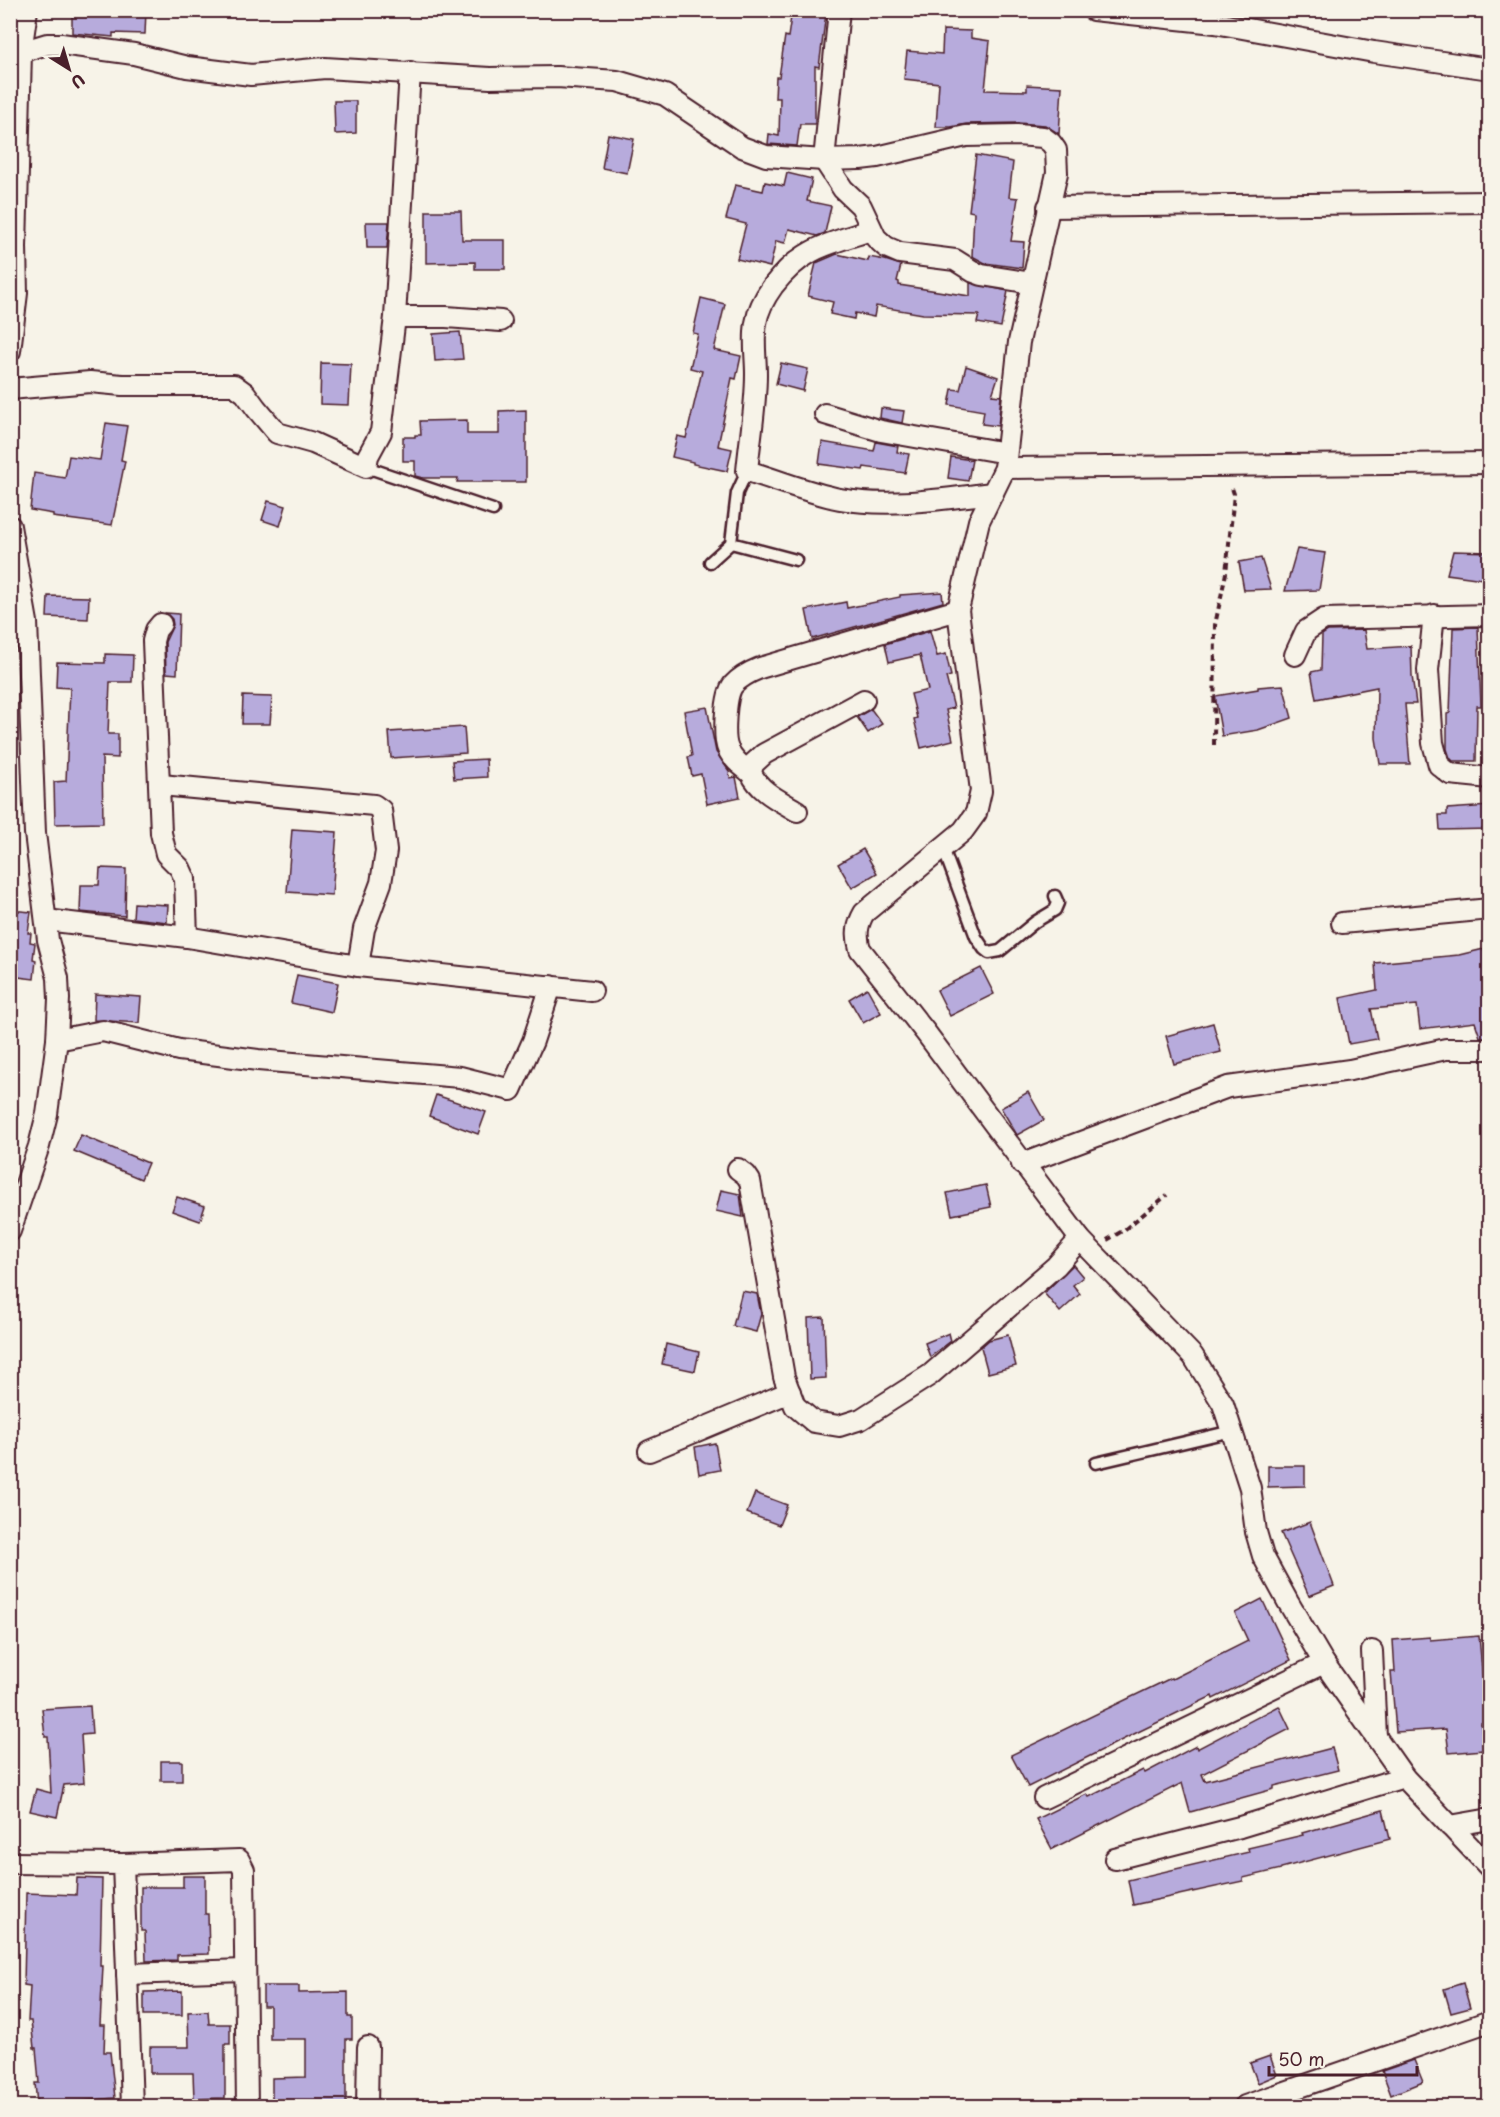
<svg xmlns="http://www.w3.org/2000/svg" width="1500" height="2117" font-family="'Playpen Sans',sans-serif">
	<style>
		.building { fill: #b7abdc; stroke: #4a1f2b; stroke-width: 1.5 }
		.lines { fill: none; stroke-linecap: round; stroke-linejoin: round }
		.service-casing { stroke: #4a1f2b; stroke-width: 15 }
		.minor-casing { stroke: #4a1f2b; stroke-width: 24 }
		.path { stroke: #4a1f2b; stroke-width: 4; stroke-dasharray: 6 4.5; stroke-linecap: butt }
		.service { stroke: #f7f3e8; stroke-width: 10 }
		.minor { stroke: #f7f3e8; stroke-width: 20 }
	</style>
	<rect width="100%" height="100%" fill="#f7f3e8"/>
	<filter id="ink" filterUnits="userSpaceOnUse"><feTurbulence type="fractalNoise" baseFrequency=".0167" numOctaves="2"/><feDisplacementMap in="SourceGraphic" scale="12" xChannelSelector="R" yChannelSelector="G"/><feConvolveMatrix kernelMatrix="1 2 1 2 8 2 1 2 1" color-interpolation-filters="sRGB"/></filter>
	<g filter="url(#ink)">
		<g class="building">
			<path d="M72,10h74l-1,24 -32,-1v4l-41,-4z"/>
			<path d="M792,10l34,3 -7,54 -4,-1v58h-15l-3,22 -29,-2 1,-10 10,2 1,-38h-5l1,-21h3l6,-41 3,1z"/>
			<path d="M943,30l28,1v7l19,3 -5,49 42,1v-6l35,2 -3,47 -14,-9 -27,-2 -52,1 -15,3h-15l3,-44 -35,-4 3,-28 35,3z"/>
			<path d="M334,101h22v32l-21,1z"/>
			<path d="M608,134l26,5 -7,34 -25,-5z"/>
			<path d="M976,155l37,7 -4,35 9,1 -7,43 13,1 -2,26 -37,-5 -13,-7 2,-44 -5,-1z"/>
			<path d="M787,173l25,6 -5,22 24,5 -6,27 -8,3 -28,-7 -4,14 -9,-2 -6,26 -33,-8 9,-35 -20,-5 9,-34 28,6 2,-9 19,4z"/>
			<path d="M426,211h35l1,29h43v29h-30v-7l-49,1z"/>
			<path d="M366,222h23l-2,26h-20z"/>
			<path d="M837,254l31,7 1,-4 16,3 16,5 -4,16 2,1v3l71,11v-13l38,8 -7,36 -24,-4 2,-8 -56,-1 -47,-8 -2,11 -19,-4 -1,6 -24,-5 3,-12 -25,-6 8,-33z"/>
			<path d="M701,298l24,6 -11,46 27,6 -5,23 -4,-1 -14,68 14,3 -5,22 -34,-7v-2l-21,-5 5,-21 9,2 16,-67 -12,-3 8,-34 -5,-1z"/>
			<path d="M460,332l3,27 -28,2 -2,-27z"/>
			<path d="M321,363l30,1 -2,41 -29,-1z"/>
			<path d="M781,363l27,6 -5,22 -27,-7z"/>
			<path d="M966,366l32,11 -6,18 9,1 -3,30 -16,-2 2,-13 -35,-6 3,-16 8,1z"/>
			<path d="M881,408l23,3 -2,12 -22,-5z"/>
			<path d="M526,410v72h-69l1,-4h-35l-8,-2v-15h-12v-24h12v-2h6l-1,-14 47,-1v14h32v-23z"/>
			<path d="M106,423l21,3 -6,34 4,1 -13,64 -59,-8v-3l-23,-4 4,-37 31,5 4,-22 31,4z"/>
			<path d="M822,442l52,9 2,-9 22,4 -1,6 12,2 -4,19 -41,-6 -1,3 -44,-6z"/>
			<path d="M951,457l21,3 -4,21 -20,-3z"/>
			<path d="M268,501l18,5 -6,20 -18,-6z"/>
			<path d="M1297,549l28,4 -6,37 -34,1z"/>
			<path d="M1453,551l37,1v28l-43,-6z"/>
			<path d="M1261,558l10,31 -27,1 -5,-28z"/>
			<path d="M942,592l1,10 -131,37 -6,-29 40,-8 1,6 53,-11v-2z"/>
			<path d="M48,596l41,1 -1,22 -41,-2z"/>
			<path d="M166,613l13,1 -2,60 -11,-1 -1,-31 8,-17 -1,-6z"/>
			<path d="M1478,627l3,79h-4l-1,55h-23l-3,-3 -3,-9v-35l3,-1 3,-85z"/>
			<path d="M1364,630l3,19 44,-3 1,30 4,28h-11l5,60h-30l-4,-26 1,-51 -61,12 -5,-27 10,-2 1,-35 6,-4z"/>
			<path d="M930,631l7,25 9,-2 5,22 -5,1 8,31 -8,2 7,30 -32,8 -7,-29 3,-1 -6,-24 17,-4 -8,-35 -31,7 -4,-18z"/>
			<path d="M105,654l28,1 -1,27h-22l-2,52h10v24l-16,-1 1,66 -48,1 -1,-42 12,-1 4,-93 -14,-1 1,-25 48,1z"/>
			<path d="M1283,685l9,33 -34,12 -36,6 -7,-40 43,-7v-2z"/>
			<path d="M243,696l29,1 -2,27h-28z"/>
			<path d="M707,707l9,45 13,19 1,7 6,-1 4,20 -33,7 -6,-30 -9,2 -4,-19 4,-1 -8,-45z"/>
			<path d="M871,709l11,15 -14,9 -11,-16z"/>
			<path d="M464,727l2,26 -75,5 -2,-26z"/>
			<path d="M486,759l1,18 -33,2 -2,-18z"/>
			<path d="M1490,806v23l-50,1 -1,-15h8v-6z"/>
			<path d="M292,829l45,3 -5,63 -45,-3z"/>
			<path d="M863,849l14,24 -25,15 -14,-24z"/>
			<path d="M100,868l26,1 -1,47 -45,-4 1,-27h18z"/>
			<path d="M134,903l34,2 -1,17 -34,-4z"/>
			<path d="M10,910l21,2 -3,21h3l-1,9 5,1 -2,16 3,1 -2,19 -24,-3z"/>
			<path d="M1484,949l6,16v72h-10l-5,-15 -55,7 -3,-24 -46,4 6,30 -28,5 -9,-46 37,-8 -2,-27 84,-8z"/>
			<path d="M981,968l13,26 -44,22 -13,-26z"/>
			<path d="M297,975l41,8 -6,29 -41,-9z"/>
			<path d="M867,988l14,25 -18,10 -14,-24z"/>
			<path d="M95,994l46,3 -2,26 -45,-3z"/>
			<path d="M1213,1023l8,29 -47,12 -8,-28z"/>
			<path d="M1028,1092l16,28 -27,15 -16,-27z"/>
			<path d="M436,1095l50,17 -8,22 -49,-18z"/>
			<path d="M81,1135l67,28 -7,16 -67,-28z"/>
			<path d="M986,1185l5,22 -39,8 -5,-22z"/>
			<path d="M721,1190l19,4 3,23 -27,-6z"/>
			<path d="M177,1197l28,9 -5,15 -28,-10z"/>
			<path d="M1073,1265l10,12 -10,8 7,9 -20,18 -16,-19z"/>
			<path d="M742,1291l15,3 4,20 -5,18 -23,-6z"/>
			<path d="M824,1317l2,61 -16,1 -2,-61z"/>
			<path d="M949,1333l2,8 -21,16 -5,-14z"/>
			<path d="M1008,1335l8,31 -28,7 -7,-26 8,-7z"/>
			<path d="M666,1344l33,8 -4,19 -33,-7z"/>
			<path d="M715,1443l5,27 -21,4 -4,-27z"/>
			<path d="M1268,1466h37v20l-37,1z"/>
			<path d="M755,1493l32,12 -8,20 -32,-12z"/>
			<path d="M1310,1522l24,64 -25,10 -28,-63z"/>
			<path d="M1262,1599l29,61 -78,39 -1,-3 -72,35 -112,56 -17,-32 160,-77 1,1 76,-38 -13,-28z"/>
			<path d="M1479,1636l5,56h-2l2,31h-3l2,27 -34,3 -3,-24 -50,3 -5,-60h4l-2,-32 37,-3v3z"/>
			<path d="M90,1706l2,28 -11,1 3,48 -20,2 -7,32 -27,-6 6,-22 15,4 -3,-56h-3l-3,-28z"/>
			<path d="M1279,1706l11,23 -88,45 3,7 127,-33 6,22 -64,16v3l-84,23 -8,-29 -130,66 -16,-30 51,-25 2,3 54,-27 2,3 51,-27 1,3z"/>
			<rect x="161" y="1761" width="21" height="20"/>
			<path d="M1383,1810l7,29 -109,29v1l-38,9v3l-110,24 -5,-25 121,-28 -1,-4 55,-13 -1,-2z"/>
			<path d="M183,1876h22v38h3l1,40 -32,1v5l-31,1 -1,-30h-4v-44h42z"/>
			<path d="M77,1878l25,1 -2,87h3l-3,59h5l-1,27h6l5,46 -78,7 -2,-22h4l-3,-35h-2l-3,-27h-3l2,-35 -6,-1 2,-92 50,2z"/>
			<path d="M1463,1983l7,25 -19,5 -7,-24z"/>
			<path d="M263,1986h36v7l49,-1v25h4v22h-6v67h-72v-4h-2v-24l34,-1v-38h-36v-33h-7z"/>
			<path d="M182,1991v24h-38v-23z"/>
			<path d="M208,2011l1,13h21v20h-5v54l-31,1 -1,-26h-43v-26h39l-1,-35z"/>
			<path d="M1270,2056l7,19 -19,8 -8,-20z"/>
			<path d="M1414,2060l9,22 -32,13 -9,-24z"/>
		</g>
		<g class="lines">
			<g class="service-casing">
				<g id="service">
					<path d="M366,467l127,43"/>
					<path d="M731,543l65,17"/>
					<path d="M710,562l21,-19 6,-50 10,-22"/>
					<path d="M943,848l33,89 8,12 5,4 11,-2 35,-29 20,-12 3,-7 -3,-7"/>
					<path d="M1096,1463l136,-32"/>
				</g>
			</g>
			<g class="minor-casing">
				<g id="minor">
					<path d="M839,10l-15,150 19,29 18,17 15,32 10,9 14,6 55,7 19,12 8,3 50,8"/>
					<path d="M1093,10l122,13 159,29 116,17"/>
					<path d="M21,52l26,-8h14l73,10 53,13 64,8 74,-7 165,10 67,-1 60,4 48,14 77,52 24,9 58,4 36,-1 17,-2 89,-21 51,-1 26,2 8,6 5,7 1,23 -38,169 -14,126 -26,53 -21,89 23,181 -5,22 -13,18 -99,82c-7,12 -8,22 -4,36l66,84 154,206 113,117 30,48 27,84 6,44 7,24 25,46 36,61 80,114 86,91"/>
					<path d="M1048,207l442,-5"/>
					<path d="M871,230c-43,14 -69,18 -98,56 -8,11 -15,24 -17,37 -3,17 0,34 0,51 0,32 -6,65 -9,97 31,9 62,22 93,28 51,9 102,0 153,-6"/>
					<path d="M395,317l15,-245"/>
					<path d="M10,351l7,-58 -1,-46 5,-195 6,-42"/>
					<path d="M10,389l80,-7 32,3h112l11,8 11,15 21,25 36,10 53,24 2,-11 13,-24 14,-115h51l55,4"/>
					<path d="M825,414l56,17 125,22"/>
					<path d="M1005,468l485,-5"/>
					<path d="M10,526l17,96 8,211 13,107 10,38 1,21 -2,41 -10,74 -8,32 -29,85"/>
					<path d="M1434,615l-6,55 5,73 6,22 11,9 40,4"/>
					<path d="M161,624l-5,6 -3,11 8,192 5,21 14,14 5,11 2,58"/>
					<path d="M1295,655l11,-24 18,-12 166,-4"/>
					<path d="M751,773c-9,-7 -18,-13 -23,-24 -5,-11 -3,-54 5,-64 7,-8 17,-13 27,-17l198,-58"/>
					<path d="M161,785l213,20 7,5 5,41 -5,32 -17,46 -6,37"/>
					<path d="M797,811c-18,-11 -37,-19 -46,-38l2,-9 11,-10 100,-54"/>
					<path d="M46,920l141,17 171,29 234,25"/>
					<path d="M1342,923l148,-14"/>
					<path d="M57,1040l46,-9 76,19 79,10 202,17 51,13 22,-49 18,-55"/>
					<path d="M1022,1164l206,-77 122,-17 96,-21h44"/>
					<path d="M738,1169l8,6 4,6 34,196 11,29 19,16 25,4 22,-7 69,-44 126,-109 24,-27"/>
					<path d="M649,1451l141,-59"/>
					<path d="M1372,1651l4,86"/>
					<path d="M1044,1798l280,-135"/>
					<path d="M1450,1826l40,-7"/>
					<path d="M1115,1859l125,-32 164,-50"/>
					<path d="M10,1863l113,1 9,242"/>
					<path d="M123,1864l116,-4 5,10 3,236"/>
					<path d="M127,1974l117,-4"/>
					<path d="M367,2106l1,-59"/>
					<path d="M1245,2106l245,-85"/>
				</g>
			</g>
			<g class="path">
				<path d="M1214,745l1,-120 11,-52 8,-79 -3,-9"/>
				<path d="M1107,1240l17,-10 43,-35"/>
			</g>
			<use href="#service" class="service"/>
			<use href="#minor" class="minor"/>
		</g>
	</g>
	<rect width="1500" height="2117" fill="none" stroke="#f7f3e8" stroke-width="36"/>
	<rect x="18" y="18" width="1464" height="2081" fill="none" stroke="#4a1f2b" stroke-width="2" filter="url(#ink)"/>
	<g transform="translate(69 69) rotate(143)" stroke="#f7f3e8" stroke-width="4.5" paint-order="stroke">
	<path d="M0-4.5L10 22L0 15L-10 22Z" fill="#4a1f2b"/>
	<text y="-9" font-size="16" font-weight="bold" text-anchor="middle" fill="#4a1f2b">U</text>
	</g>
	<path d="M1269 2066v9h148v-9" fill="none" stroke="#4a1f2b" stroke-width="3"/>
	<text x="1278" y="2066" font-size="18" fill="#4a1f2b" stroke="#f7f3e8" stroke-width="4.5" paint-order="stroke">50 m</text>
</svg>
